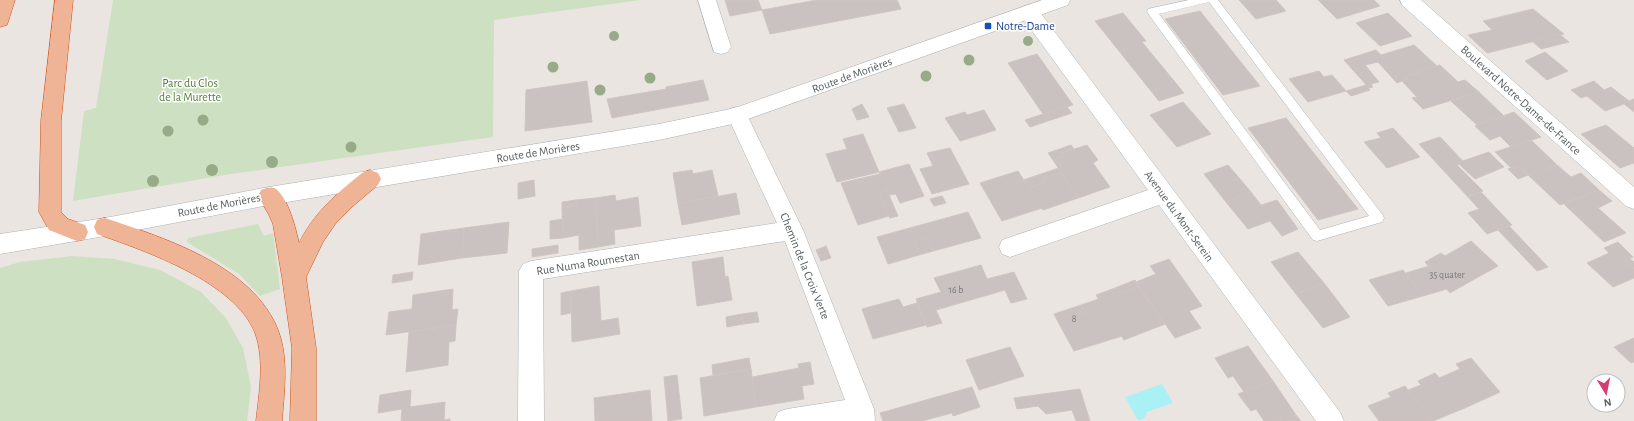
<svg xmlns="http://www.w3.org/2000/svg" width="1634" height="421" font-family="'Alegreya Sans',sans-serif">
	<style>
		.green { fill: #cde0c1 }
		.water { fill: #a9f1f4 }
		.building { fill: #c9c2c1; stroke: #cfc5c1 }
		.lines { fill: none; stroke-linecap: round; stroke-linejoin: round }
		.lane-casing { stroke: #adb2b3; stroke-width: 1 }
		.street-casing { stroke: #adb2b3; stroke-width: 1 }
		.secondary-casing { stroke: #acb2b4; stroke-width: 1 }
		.highway-casing { stroke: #d2501b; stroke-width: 1 }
		.lane { fill: #fff; fill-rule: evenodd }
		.street { fill: #fff; fill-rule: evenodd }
		.secondary { fill: #fff; fill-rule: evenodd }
		.highway { fill: #efb495; fill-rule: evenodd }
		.tree { fill: #98ab88 }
		.transit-dot { fill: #1a4fb4; stroke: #fff; stroke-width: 1.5 }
		.labels { text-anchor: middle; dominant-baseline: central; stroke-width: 3; stroke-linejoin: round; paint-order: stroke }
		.number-label { font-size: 10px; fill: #767879 }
		.transit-label { font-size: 12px; fill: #164399; stroke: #fff; text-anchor: start }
		.street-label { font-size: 12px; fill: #5a6061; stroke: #fff }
		.park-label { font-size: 12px; fill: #547c3e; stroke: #fff }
	</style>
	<rect width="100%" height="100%" fill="#ebe5e2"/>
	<g class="green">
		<path d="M113,0h528l-147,20 -1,117 -262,37 -158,27 11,-90 12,-3z"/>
		<path d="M258,224l6,12 9,-3 7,56 -20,7 -21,-22 -52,-32 1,-4z"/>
		<path d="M73,256l42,3 45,11 41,22 25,26 17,30 8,39 -4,34h-247v-153l20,-6z"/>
	</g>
	<path class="water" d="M1162,384l11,19 -26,9 -2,6 -7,2 -13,-23z"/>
	<g class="building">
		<path d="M725,0h33l4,10 -32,6z"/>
		<path d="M817,0h80l4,9 -131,25 -8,-24z"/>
		<path d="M1239,0h37l10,11 -30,8z"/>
		<path d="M1318,0h56l6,6 -43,13z"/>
		<path d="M1533,9l31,25 -77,19 -19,-18 24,-5 -9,-9z"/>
		<path d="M1200,11l60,75 -37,9 -58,-76z"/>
		<path d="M1123,13l23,28 -4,1 42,51 -25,8 -64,-80z"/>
		<path d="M1388,13l24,23 -32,10 -24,-23z"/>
		<path d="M1559,34l10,8 -28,7 -9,-8z"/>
		<path d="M1414,45l23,21 -32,11 2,2 -10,4 -19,-21 -13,3 14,17 -8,2 2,3 -4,1 -25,-28 32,-10 5,5z"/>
		<path d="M1545,52l23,19 -21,9 -22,-19z"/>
		<path d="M1037,54l36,51 -30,9 -35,-51z"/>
		<path d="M1440,65l18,17 7,-2 14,12 -56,17 -11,-11 5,-1 -15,-16 5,-2 -2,-2z"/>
		<path d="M1319,71l5,6 8,-2 14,16 -38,11 -19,-23z"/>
		<path d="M703,80l6,20 -97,18 -5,-19 59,-10v-2z"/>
		<path d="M587,81l5,41 -67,9 1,-41z"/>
		<path d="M1594,81l10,9 7,-3 18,14 5,-2v13l-10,-8 -19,7 -18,-15 -6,2 -10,-8z"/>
		<path d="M1366,85l4,5 -19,6 -5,-5z"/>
		<path d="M1479,92l25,24 -27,9 -26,-24z"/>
		<path d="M1183,102l28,32 -34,13 -27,-32z"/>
		<path d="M862,104l7,13 -12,3 -5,-11z"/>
		<path d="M904,104l12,24 -17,4 -12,-24z"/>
		<path d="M1067,107l5,6 -24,8 -5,-7z"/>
		<path d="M984,110l12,20 -36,11 -15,-23 20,-6 2,3z"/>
		<path d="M1514,112l27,25 -30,10 -11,-11 -10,4 -15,-14z"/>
		<path d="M1043,114l5,7 -18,6 -5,-7z"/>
		<path d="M1286,118l72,91 -40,11 -70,-92z"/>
		<path d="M1606,125l28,23v15l-14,5 -39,-34z"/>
		<path d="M1393,128l27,29 -33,11 -23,-26 17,-4 -4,-5z"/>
		<path d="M863,134l16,38 -42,10 -11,-28 21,-5 -4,-10z"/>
		<path d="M1440,137l23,24 26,-9 15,15 -29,12 -16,-15 -2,1 26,26 -15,6 -49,-53z"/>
		<path d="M1531,140l26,25 -29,10 -10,-9 -7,2 -16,-16z"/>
		<path d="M1071,145l3,4 -12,4 2,3 -11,4 -5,-7z"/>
		<path d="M1087,145l11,15 -5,3 17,24 -32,11 -25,-38 11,-4 -2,-3z"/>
		<path d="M950,148l19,36 -37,10 -12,-25 13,-3 -6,-13z"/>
		<path d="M909,164l15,32 -24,7 -4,-9 -7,1 -10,-23z"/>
		<path d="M1228,165l23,27 -25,10 -22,-28z"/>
		<path d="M1557,165l14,12 10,-4 18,17 -39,15 -32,-30z"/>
		<path d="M1518,166l10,9 -10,4 -10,-10z"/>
		<path d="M1059,168l2,5 -17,5 2,4 -18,6 -5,-8z"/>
		<path d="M692,170l1,4 19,-4 6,26 -40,8 -5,-31z"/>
		<path d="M1018,171l24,37 -40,13 -22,-38z"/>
		<path d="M1061,173l17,25 -35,12 -15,-22 18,-6 -2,-4z"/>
		<path d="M880,174l7,16 -8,3 10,23 -31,9 -17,-42z"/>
		<path d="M534,180l1,16 -17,3v-16z"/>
		<path d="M887,190l2,5 9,21 -8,2 -11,-25z"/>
		<path d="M1599,190l13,11 -14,7 28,25 -22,9 -40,-38z"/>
		<path d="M1251,192l10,13 16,-5 21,29 -16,7 -12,-15 -22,8 -22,-27z"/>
		<path d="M1481,192l31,33 -14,5 -30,-33z"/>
		<path d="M736,193l4,21 -58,11 -4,-21z"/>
		<path d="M615,195l1,6 22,-4 3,29 -27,4 1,14 -17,3 -2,-49z"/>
		<path d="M942,196l4,7 -12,3 -4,-7z"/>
		<path d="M596,198l2,49 -19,3v-15l-16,3 -1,-31 15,-2 -1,-5z"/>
		<path d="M576,200l1,5 -15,2v-5z"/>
		<path d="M1479,209l19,21 -11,4 -19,-21z"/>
		<path d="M968,212l13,26 -48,13 -7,-13 -13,3 6,14 -31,9 -11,-27z"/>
		<path d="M563,219v19l-13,1v-18z"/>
		<path d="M509,222l-2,31 -45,5 2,-30z"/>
		<path d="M1509,226l39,41 -11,4 -39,-41z"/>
		<path d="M464,228l-2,30 -44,7 3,-31z"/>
		<path d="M926,238l7,13 -14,4 -6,-14z"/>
		<path d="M1471,241l27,25 -27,15 -26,-25z"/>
		<path d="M1618,242l15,15 -8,4 9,8v9l-21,9 -26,-24 22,-10 -5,-5z"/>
		<path d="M558,245v8l-26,4v-8z"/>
		<path d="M826,246l5,12 -10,3 -5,-11z"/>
		<path d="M1298,252l26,31 -28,11 -25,-32z"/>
		<path d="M1441,253l4,3 26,25 -21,12 -25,-31z"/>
		<path d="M723,257l2,20 3,-1 4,24 -35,6 -5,-44z"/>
		<path d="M1629,258l5,4v7l-9,-8z"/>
		<path d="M1169,259l33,47 -13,5 12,17 -26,10 -39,-56 20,-8 -6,-8z"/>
		<path d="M981,265l6,14 27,-7 13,27 -16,4 -6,-13 -69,20 6,13 -15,4 -11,-28 25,-7 -7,-14z"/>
		<path d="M1429,266l18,23 -24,7 -17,-23z"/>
		<path d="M1403,270l20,26 -35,10 -19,-26z"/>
		<path d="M413,272l-1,8 -20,3 1,-8z"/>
		<path d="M1135,280l4,7 -20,6 -4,-5z"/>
		<path d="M1324,283l26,34 -27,11 -27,-34z"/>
		<path d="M599,286l2,35 17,-3 2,16 -48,8 -1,-51z"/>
		<path d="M1139,287l26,37 -41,16 -28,-45 19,-7 4,5z"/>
		<path d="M453,289l-1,21 6,-1 -2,16 -70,10 3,-23 23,-3 1,-14z"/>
		<path d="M571,291v22l-10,2v-22z"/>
		<path d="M899,299l4,8 14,-4 9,22 -53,14 -11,-30z"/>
		<path d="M1099,299l23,37 -48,15 -17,-31 28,-8 -4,-7z"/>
		<path d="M1081,305l4,7 -28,8 -3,-6z"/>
		<path d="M757,312l2,10 -16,2 -1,-10z"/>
		<path d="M742,314l1,10 -16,3 -1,-10z"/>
		<path d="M456,325l-1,16 -6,1 -1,23 -42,7 3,-40z"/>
		<path d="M1634,338v24l-3,1 -17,-16z"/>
		<path d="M1248,346l25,35 -29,11 -11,-16 -5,2 -13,-20z"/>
		<path d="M1010,347l14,29 -45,14 -13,-30z"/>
		<path d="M749,358l2,11 -38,6 -1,-10z"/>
		<path d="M1471,358l29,34 -35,16 -26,-30 21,-9 -4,-5z"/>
		<path d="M810,362l4,22 -12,2 2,13 -48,8 -4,-30 47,-9 -1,-4z"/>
		<path d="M751,369l5,38 -52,9 -4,-38z"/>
		<path d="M1435,373l30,35 -32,13 -25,-31 13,-5 -3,-4z"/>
		<path d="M677,375l5,44 -14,2 -4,-44z"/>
		<path d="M1273,381l23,34 -17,6h-15l-8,-12 -5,2 -13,-17z"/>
		<path d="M1405,386l3,4 25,31h-54l-11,-15 23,-9 -3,-4z"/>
		<path d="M972,387l8,20 -27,9 -1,-3 -30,8h-39l-3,-8z"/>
		<path d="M1080,389l10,32h-14l-4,-11 -26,4 -8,-8 -21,3 -3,-11z"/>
		<path d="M411,390l-1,17 35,-5 -1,18 6,-1v2h-49l1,-12 -24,4 2,-18z"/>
		<path d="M650,390l2,31h-57l-1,-23z"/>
		<path d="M1296,415l5,6h-22z"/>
	</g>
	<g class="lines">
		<g class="lane-casing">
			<path id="lane" d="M1189,0h29l164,214 2,4 -2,4 -65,19 -4,-1 -166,-228 1,-3 4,-1zM1209,2l160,214 -49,14 -161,-216z"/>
		</g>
		<g class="street-casing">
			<g id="street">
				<path d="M698,0h18l15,47 -3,5 -7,2 -7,-2z"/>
				<path d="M1400,0h21l213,187v22l-8,-3 -224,-201z"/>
				<path d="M1029,5l7,2 304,405 4,9h-28l-157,-216 -149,52 -8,-3 -3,-7 3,-7 146,-50 -126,-173 -2,-5 2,-5z"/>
				<path d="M737,107l7,2 3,6 56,115 71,179 1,12h-101l4,-9 9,-3 58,-9 -60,-159 -242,38 1,142h-26l1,-150 4,-7 8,-3 246,-38 -50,-108 3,-6z"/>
			</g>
		</g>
		<g class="secondary-casing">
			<path id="secondary" d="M1042,0h28l-2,5 -331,118 -78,17 -390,65 -164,31 -105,18v-20l105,-16 164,-31 390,-63 76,-16z"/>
		</g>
		<g class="highway-casing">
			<g id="highway">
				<path d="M0,0h15l-8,25 -7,2z"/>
				<path d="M55,0h18l-12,121v91l7,7 17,6 3,7 -3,7 -8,2 -28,-11 -10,-18 2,-91z"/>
				<path d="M370,170l8,3 3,6 -3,6 -25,21 -17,17 -13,19 -17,35 10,71v73h-26l2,-73 -10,-71 -9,-53 -4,-9 -11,-19 3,-6c5,-2 10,-4 15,-1 12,9 20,40 23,54 15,-30 37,-49 63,-70z"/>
				<path d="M105,218c62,21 156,50 176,121 7,26 3,55 1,82h-26c3,-27 9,-61 -1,-88 -20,-51 -109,-82 -158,-99l-3,-7 3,-7z"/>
			</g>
		</g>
		<use href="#lane" class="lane"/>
		<use href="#street" class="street"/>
		<use href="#secondary" class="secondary"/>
		<use href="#highway" class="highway"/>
	</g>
	<g class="tree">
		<circle cx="614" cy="36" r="5"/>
		<circle cx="1028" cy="41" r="5"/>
		<circle cx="969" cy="60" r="5.5"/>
		<circle cx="553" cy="67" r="5.5"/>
		<circle cx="926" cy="76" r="5.5"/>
		<circle cx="650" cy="78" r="5.5"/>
		<circle cx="600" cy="90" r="5.5"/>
		<circle cx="203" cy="120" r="5.5"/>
		<circle cx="168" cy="131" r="5.5"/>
		<circle cx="351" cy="147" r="5.5"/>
		<circle cx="272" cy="162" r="6"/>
		<circle cx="212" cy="170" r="6"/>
		<circle cx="153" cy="181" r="6"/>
	</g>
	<rect class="transit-dot" x="984" y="22" width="8" height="8" rx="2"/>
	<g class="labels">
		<g class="number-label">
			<text x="1447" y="275">35 quater</text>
			<text x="956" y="290">16 b</text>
			<text x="1074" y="319">8</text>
		</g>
		<g class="transit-label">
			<text x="996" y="26">Notre-Dame</text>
		</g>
		<g class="street-label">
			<text transform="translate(852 75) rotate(-20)">Route de Morières</text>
			<text transform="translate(1521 100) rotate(42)">Boulevard Notre-Dame-de-France</text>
			<text transform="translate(538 152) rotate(-9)">Route de Morières</text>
			<text transform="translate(219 205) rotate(-11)">Route de Morières</text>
			<text transform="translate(1179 216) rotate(54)">Avenue du Mont-Serein</text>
			<text transform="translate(588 263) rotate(-9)">Rue Numa Roumestan</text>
			<text transform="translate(805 266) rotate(68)">Chemin de la Croix Verte</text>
		</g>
		<g class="park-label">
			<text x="190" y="83">Parc du Clos<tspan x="190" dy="14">de la Murette</tspan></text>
		</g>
	</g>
	<g transform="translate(1606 393) rotate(170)"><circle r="19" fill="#ffffff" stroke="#bdbfc0"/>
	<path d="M0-3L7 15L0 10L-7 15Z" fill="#d3406f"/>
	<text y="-6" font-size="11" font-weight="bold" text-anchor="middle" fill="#5a6061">N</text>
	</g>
</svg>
